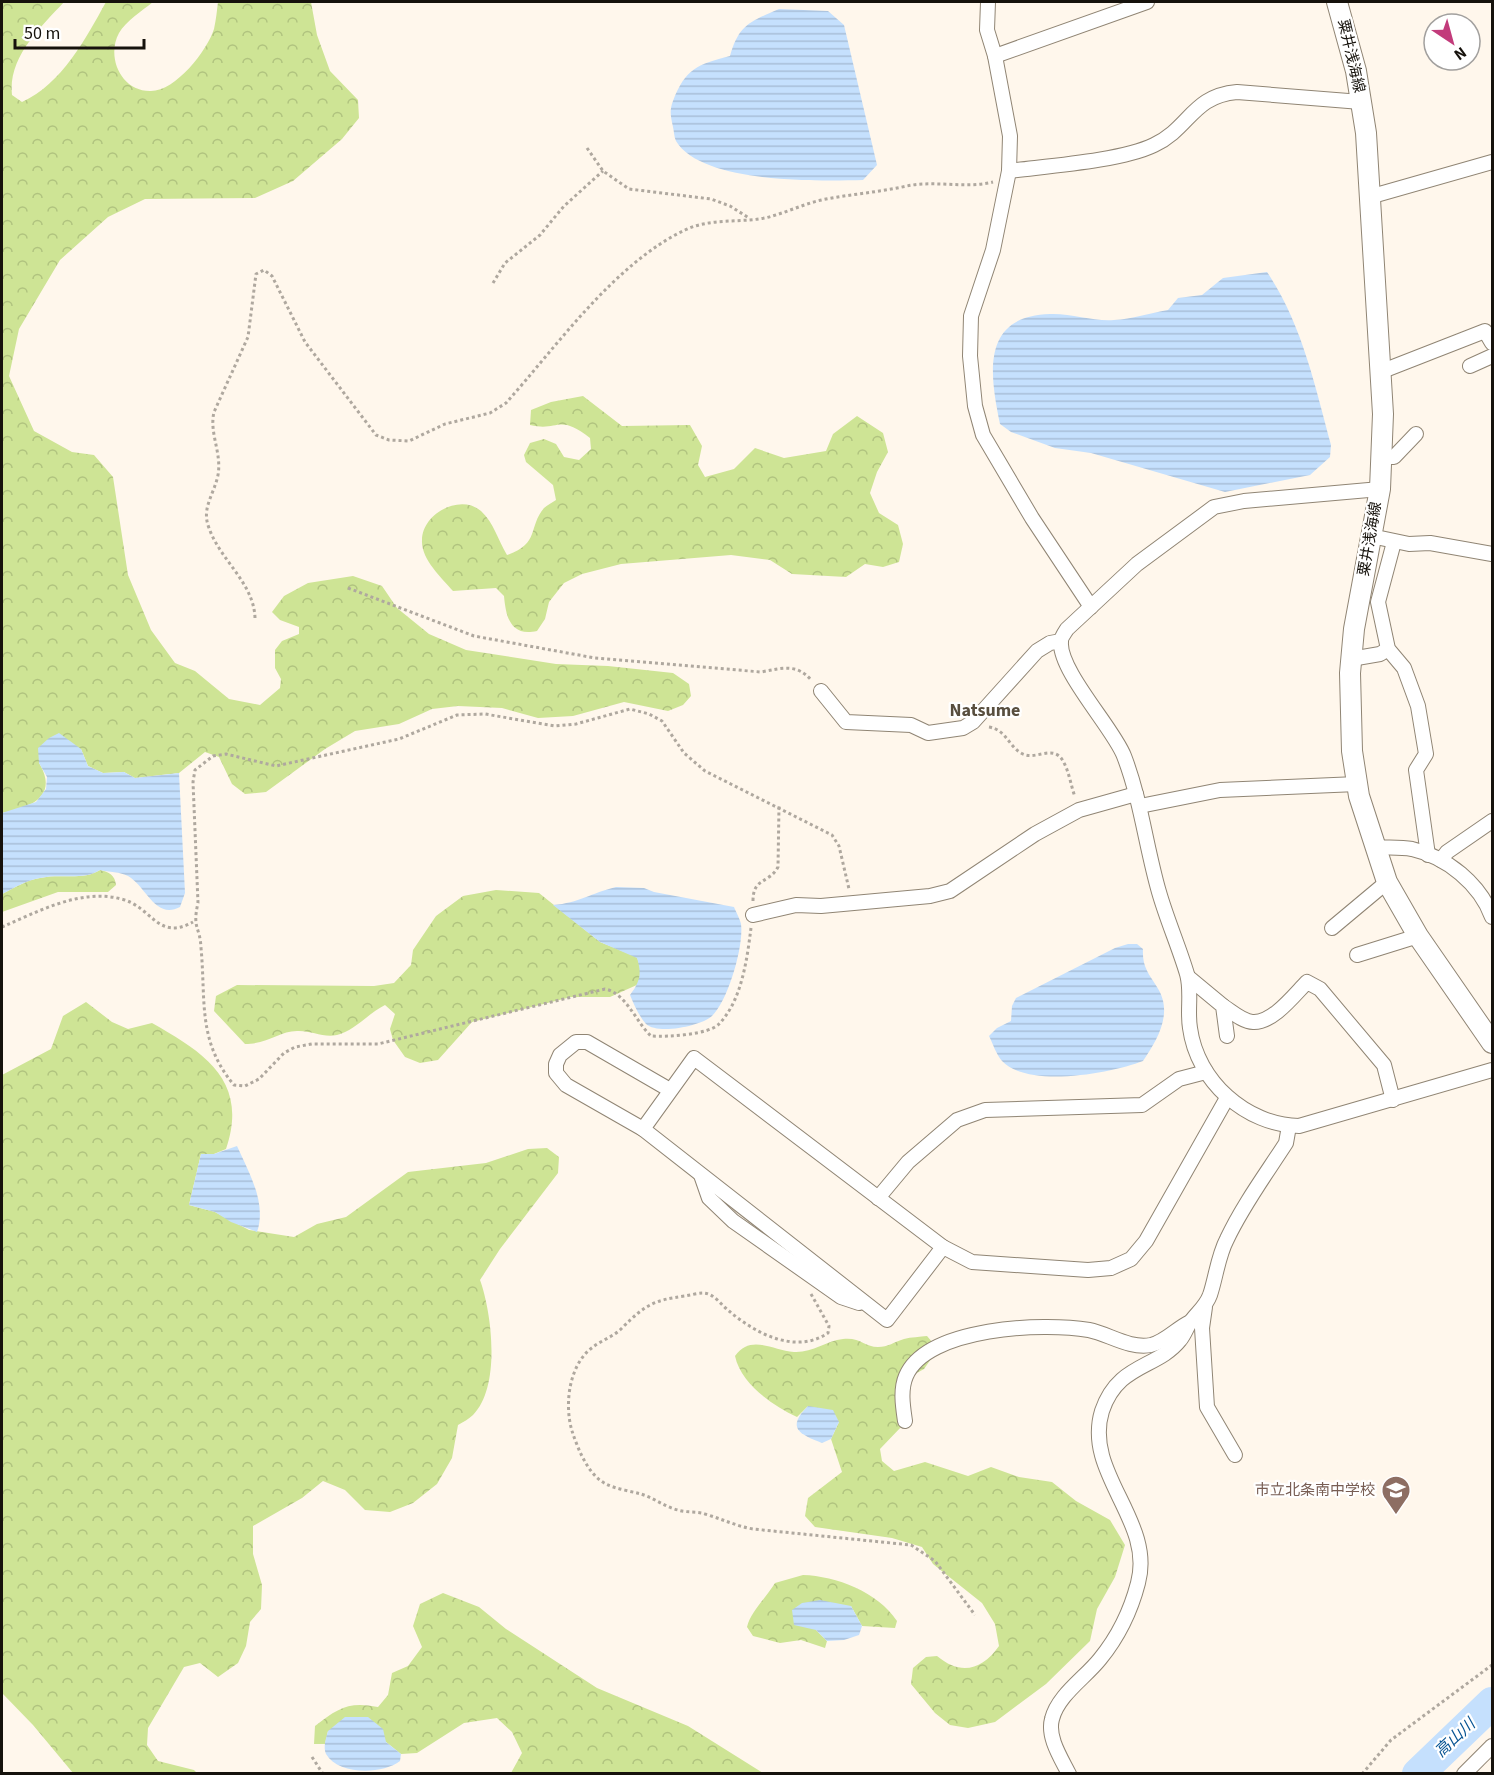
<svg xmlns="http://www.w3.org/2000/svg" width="1494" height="1775" font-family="'Source Sans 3','Noto Sans JP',sans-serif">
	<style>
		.forest { fill: url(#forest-crowns) }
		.water { fill: url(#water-rules) }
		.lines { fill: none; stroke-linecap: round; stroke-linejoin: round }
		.river { stroke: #c5e0fd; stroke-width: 32 }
		.street-casing { stroke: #908574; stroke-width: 16 }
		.secondary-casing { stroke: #908574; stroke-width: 22 }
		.path { stroke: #afa89f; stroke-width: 3; stroke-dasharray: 3 3; stroke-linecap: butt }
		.street { stroke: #fff; stroke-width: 14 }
		.secondary { stroke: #fff; stroke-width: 20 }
		.labels { text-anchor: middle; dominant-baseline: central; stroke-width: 4.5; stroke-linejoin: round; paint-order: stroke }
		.street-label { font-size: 15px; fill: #16120c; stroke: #fff }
		.education-label { font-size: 15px; fill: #785e54; stroke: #fff; text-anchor: end }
		.water-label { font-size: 16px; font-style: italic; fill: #075493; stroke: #fff }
		.quarter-label { font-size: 18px; font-weight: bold; fill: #584e3e; stroke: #fff }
	</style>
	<defs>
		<pattern id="forest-crowns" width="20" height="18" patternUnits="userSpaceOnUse" patternTransform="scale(1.5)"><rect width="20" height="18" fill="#cee495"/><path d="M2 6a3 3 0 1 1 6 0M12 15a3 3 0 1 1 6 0" fill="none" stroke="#b0c37f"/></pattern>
		<pattern id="water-rules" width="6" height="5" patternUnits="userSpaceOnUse" patternTransform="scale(1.5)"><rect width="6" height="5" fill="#c5e0fd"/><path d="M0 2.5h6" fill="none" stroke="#a8bfd8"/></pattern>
	</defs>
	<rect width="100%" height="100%" fill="#fff7ec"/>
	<g class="forest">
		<path d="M2,2h62c-24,26 -56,55 -52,93l10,7c40,-18 64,-64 84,-100h47c-10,8 -27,19 -34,31 -13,24 2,58 31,58 25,1 57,-40 64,-62 2,-9 3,-19 4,-27h93l6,33 13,36 28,29 1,18 -17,21 -49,42 -38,17 -110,1 -37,18 -48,43 -41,69 -10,47 25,55 38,21 22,3 19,22 15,98 23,55 24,33 20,8 34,28 31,6 20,-17 1,-9 -6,-11v-18l7,-9 17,-7v-7l-19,-7 -8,-8 12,-16 24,-13 45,-7 29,10 15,22 32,26 37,16 90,14 52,2 65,7 16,11 2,12 -8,9 -15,6 -44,-9 -51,14 -35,2 -36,-10 -44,-2 -26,3 -33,15 -44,7 -30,18 -59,43 -21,2 -13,-10 -13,-27 -14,-5 -26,21 -44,5 -11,-6 -21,1 -15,-7 -7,-17 -42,14c20,33 -8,45 -37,50z"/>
		<path d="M583,396l39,30 68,-1 12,21 -4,19 7,12 29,-8 21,-21 29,10 42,-7 7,-17 24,-18 26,17 5,19 -11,20 -7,21 9,20 19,12 5,19 -4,18 -16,5 -18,-3 -19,13 -54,-3 -22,-14 -39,-5 -110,9 -39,10 -18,9 -15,19 -4,17 -8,12c-26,6 -31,-13 -33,-35l-8,-8 -43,3c-12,-14 -32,-32 -31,-51 0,-26 38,-47 59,-29 13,12 17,29 26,44 33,-11 21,-28 37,-47 3,-3 8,-5 12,-8l-3,-15 -27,-23 -2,-7 6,-12 14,-4 12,5 8,13 15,3 12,-11 -1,-11c-32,-25 -31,-6 -60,-13l1,-15 20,-8z"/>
		<path d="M100,870c9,2 15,5 16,15l-8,7h-50l-56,20v-18c12,-6 25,-14 38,-16 20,-5 43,3 60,-8z"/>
		<path d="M496,890l43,3 61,49 37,15 4,13 -2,14 -29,13h-39l-99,25 -34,38 -18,3 -15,-6 -12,-17 -3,-11 5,-15 -10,-9c-16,8 -31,26 -48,30 -13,3 -25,-4 -38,-4 -19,-1 -30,13 -54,13l-31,-33 2,-15 21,-11 137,1 20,-3 17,-18 2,-15 23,-34 27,-20z"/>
		<path d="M86,1002l26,20 16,7 24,-6c53,30 97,58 74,126l-12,5h-13l-12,51 26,7 34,18 45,7 23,-13 29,-7 62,-45 78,-9 42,-14 19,-1 12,9 -1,16 -58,76 -20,31c12,33 21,107 -7,135 -4,4 -10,7 -15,10l-6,33 -15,26 -24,19 -23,9 -25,-2 -20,-20 -22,-9 -21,17 -49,28v28l9,31 -1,24 -11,13 -4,24 -8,17 -20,14 -18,-14 -16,4 -36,61 -1,17 11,16 36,9 3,3h-124l-40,-48 -31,-32v-618l49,-26 12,-33z"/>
		<path d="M927,1336l11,13 -14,20 -18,10 -4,47 -22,23 2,12 12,10 31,-9 43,14 23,-9 28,10 33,5 24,19 34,19 15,25 -10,32 -18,32 -7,32 -44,43 -51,38 -27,6 -18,-3 -15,-12 -24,-29 2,-16 13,-11 11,-1c24,20 45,14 62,-10l-4,-22 -13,-21 -49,-39 -11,-17 -30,-9 -77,-11 -10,-11 3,-18 34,-26 -11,-33 8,-17 -31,-16 -11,11c-25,-12 -56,-33 -62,-61 16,-22 36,-6 59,-4 18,1 32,-11 49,-13 17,-2 22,8 35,8 10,0 16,-5 26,-8 7,-2 16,-2 23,-3z"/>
		<path d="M803,1575c33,1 75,17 94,46l-2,7 -33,-2 -11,-20 -35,24 11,11 -2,7 -24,-8 -21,3 -27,-7 -6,-9c4,-16 19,-29 28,-44z"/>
		<path d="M443,1593l36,14 27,22 91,59 91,38 75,47h-252l11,-20 -10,-21 -15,-14 -33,5 -47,30 -16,1 -15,-12 -58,-11 -3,13h-11l1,-18c23,-18 34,-25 63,-19l10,-12 4,-22 16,-7 14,-19 -9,-21 7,-22z"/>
	</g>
	<g class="water">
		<path d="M779,9l49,2 16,14 33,140 -14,15c-45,1 -161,4 -187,-39 -2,-4 -2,-10 -3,-14 -2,-10 -4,-16 0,-26 12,-32 25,-37 57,-45 9,-31 19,-34 49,-47z"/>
		<path d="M1267,272c35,52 48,114 64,173l-1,12 -20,18 -85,17 -134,-39 -36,-5 -44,-16 -11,-8c-10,-49 -20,-108 50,-110 21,-1 45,8 64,6 18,-1 36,-7 54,-10l10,-12 24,-3 21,-17z"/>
		<path d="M59,733l22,16 7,17 15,7 21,-1 11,6 44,-5 6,120 -5,14c-25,13 -34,-21 -52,-31 -7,-4 -20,-4 -28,-6 -17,11 -40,3 -60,8 -13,2 -26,10 -38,16v-81l34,-11 10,-13 1,-12 -8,-14 -1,-15 11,-10z"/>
		<path d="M616,887l28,1 10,4 80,15c2,5 6,12 7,17 3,22 -13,77 -29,92 -11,10 -54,19 -66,8 -7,-8 -12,-19 -16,-29 10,-13 12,-21 7,-37l-37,-16 -47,-37c26,-2 38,-12 63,-18z"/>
		<path d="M1128,944h9l6,5c-1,17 5,24 14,38 17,26 0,53 -14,74 -31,12 -115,28 -141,0 -6,-7 -9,-17 -13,-25l8,-8 14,-7 1,-15 4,-8 99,-50z"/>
		<path d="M237,1146c12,27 30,57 20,86l-26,-10 -16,-10 -26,-7 12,-51h13z"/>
		<path d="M808,1406l25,4 6,12 -8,17 -9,4c-23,-9 -36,-15 -14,-37z"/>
		<path d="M820,1600l31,6 11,20 -3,9 -15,5 -17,1 -11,-11 -22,-5 -2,-15 10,-7z"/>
		<path d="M345,1717h23l15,12 3,13 15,12 -1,7c-18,14 -62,14 -74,-7 -3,-7 0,-16 2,-23z"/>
	</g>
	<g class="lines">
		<path class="river" d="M1418,1774l74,-71"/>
		<g class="street-casing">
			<g id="street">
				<path d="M988,2l-1,28 8,26 15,80 -1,35 -16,79 -22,66 -1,40 5,50 8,29 49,83 59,89"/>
				<path d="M995,56l152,-54"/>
				<path d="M1009,171c39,-5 112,-10 145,-26 36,-17 38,-49 83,-53l124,10"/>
				<path d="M1369,197l123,-35"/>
				<path d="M1470,366l22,-10"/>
				<path d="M1380,372l105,-41 7,12"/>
				<path d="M1382,457h12l22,-23"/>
				<path d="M1380,489l-136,12 -30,6 -77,57 -70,65c-2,3 -6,9 -6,12 -3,29 53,88 63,115 17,44 22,91 35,136 8,28 20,55 28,82 5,17 0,37 3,54 7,53 56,97 109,98l193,-56"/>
				<path d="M1371,536l38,8 21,-1 62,11"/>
				<path d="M1394,542l-16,60 10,47 16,19 14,38 8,48 -10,16 12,85"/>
				<path d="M1351,659l29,-5 8,-5"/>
				<path d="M821,691l25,31 65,3 17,8 35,-5 10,-6 64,-71 13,-8 11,-2"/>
				<path d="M1140,806l80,-16 137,-6"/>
				<path d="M1374,847c13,1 26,0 38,2 35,8 68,35 80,68"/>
				<path d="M1441,860l6,-8 45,-31"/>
				<path d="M753,915l43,-10 25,1 109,-10 20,-5 85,-57 44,-24 57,-16"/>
				<path d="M1332,928l55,-46"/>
				<path d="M1357,955l61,-19"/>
				<path d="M1188,977l35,29 4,30"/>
				<path d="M1223,1006c8,5 20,16 30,16 20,1 41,-27 54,-40l13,7 64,76 9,35"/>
				<path d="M670,1090l-83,-48h-11l-16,13 -4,9v9l10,12 77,44 244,191 56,-73"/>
				<path d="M643,1129l51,-71 249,189 29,15 116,8 23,-2 20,-9 15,-18 81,-143"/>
				<path d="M701,1175l8,23 24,23 108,76 18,6"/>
				<path d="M878,1198l30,-36 49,-42 28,-10 157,-5 37,-26 27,-7"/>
				<path d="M1205,1307l-3,21 5,79 28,48"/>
				<path d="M905,1421c-2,-14 -5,-31 1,-45 21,-49 138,-54 183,-46 20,4 40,19 62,15 14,-3 26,-17 39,-23"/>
				<path d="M1069,1774c-8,-16 -22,-37 -17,-55 6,-24 33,-41 48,-60 18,-22 31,-49 38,-76 17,-62 -55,-110 -36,-172 16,-48 55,-42 78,-71 5,-6 7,-14 12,-20 7,-9 14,-14 18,-25 6,-18 8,-39 17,-56 16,-34 39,-65 59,-96l3,-17"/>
				<path d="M1464,1774l28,-28"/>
			</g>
		</g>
		<g class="secondary-casing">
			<path id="secondary" d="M1337,2l19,69 10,62 17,281 -3,75 -26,140 -4,44 2,78 7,45 28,86 31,54 74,107"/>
		</g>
		<g class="path">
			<path d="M587,148l16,23 26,18 82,10 19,7 19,12"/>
			<path d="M493,283l12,-20 35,-28 24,-29 39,-35"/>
			<path d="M348,588l126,48 121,22 166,14c21,-4 36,-9 51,9"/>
			<path d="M255,618c-1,-35 -35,-58 -46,-90 -8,-20 5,-33 9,-53 4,-22 -9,-42 -4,-63l34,-75 8,-63 8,-4 8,6 33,66 71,93 13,5 20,1 36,-17 45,-11 16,-10c51,-57 109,-140 179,-173 25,-12 53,-7 80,-12 21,-5 40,-15 61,-19 27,-5 54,-7 81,-13 28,-6 57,3 86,-4"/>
			<path d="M989,727c17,3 19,18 32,26 14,9 32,-10 42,8 6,10 8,25 12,36"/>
			<path d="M753,901c0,-24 16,-17 25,-34l1,-61"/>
			<path d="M2,927c35,-15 79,-39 119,-28 31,7 36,43 72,23"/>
			<path d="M751,928c-4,31 -9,72 -32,96 -11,11 -52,13 -68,12 -15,-14 -25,-43 -46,-47l-227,55h-66l-17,3 -11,6 -25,26 -14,7 -11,-1c-37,-44 -28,-85 -33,-137 -1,-22 -9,-19 -3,-45l-5,-121 2,-12 18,-14 13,-2 50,12 123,-27 58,-24 28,-1 70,12 21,-2 54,-15 19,5 13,7 22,32 21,18 127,64 7,11 10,43"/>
			<path d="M811,1294l18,32 -1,7c-33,22 -73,0 -99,-22 -8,-6 -15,-18 -26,-18 -5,0 -12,2 -18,3 -31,4 -40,9 -62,31 -8,9 -21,13 -30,20 -24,17 -29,57 -21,84 6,18 16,44 34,53 10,5 24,7 35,10 13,4 24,13 37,16 9,3 19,1 27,4 17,5 31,12 48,15l158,16 24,16 40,54"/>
			<path d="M312,1757l11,17"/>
			<path d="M1362,1774l29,-34 101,-75"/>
		</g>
		<use href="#street" class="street"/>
		<use href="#secondary" class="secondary"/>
	</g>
	<defs>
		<g id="school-pin" transform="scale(1.5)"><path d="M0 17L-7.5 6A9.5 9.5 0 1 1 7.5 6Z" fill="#8d6e63" stroke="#fff"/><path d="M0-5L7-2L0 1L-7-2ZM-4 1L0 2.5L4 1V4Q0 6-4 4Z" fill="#fff"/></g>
	</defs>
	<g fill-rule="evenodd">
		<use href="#school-pin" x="1396" y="1490"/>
	</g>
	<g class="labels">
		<g class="street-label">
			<text transform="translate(1351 56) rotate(77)">粟井浅海線</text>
			<text transform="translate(1370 539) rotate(-80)">粟井浅海線</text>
		</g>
		<g class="education-label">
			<text x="1375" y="1490">市立北条南中学校</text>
		</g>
		<g class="water-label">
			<text transform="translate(1455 1738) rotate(-43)">高山川</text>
		</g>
		<g class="quarter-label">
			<text x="985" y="710">Natsume</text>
		</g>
	</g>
	<rect width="1494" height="1775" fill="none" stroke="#16120c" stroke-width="6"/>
	<g transform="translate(1452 42) rotate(144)"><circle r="28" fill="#ffffff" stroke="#a2a09e" stroke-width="1.5"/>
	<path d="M0-4.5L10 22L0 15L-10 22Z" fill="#c23b7b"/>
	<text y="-9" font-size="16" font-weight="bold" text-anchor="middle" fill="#16120c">N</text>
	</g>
	<path d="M15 39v9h129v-9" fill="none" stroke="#16120c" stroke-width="3"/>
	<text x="24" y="39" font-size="18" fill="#16120c" stroke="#ffffff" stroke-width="4.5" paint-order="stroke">50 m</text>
</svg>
